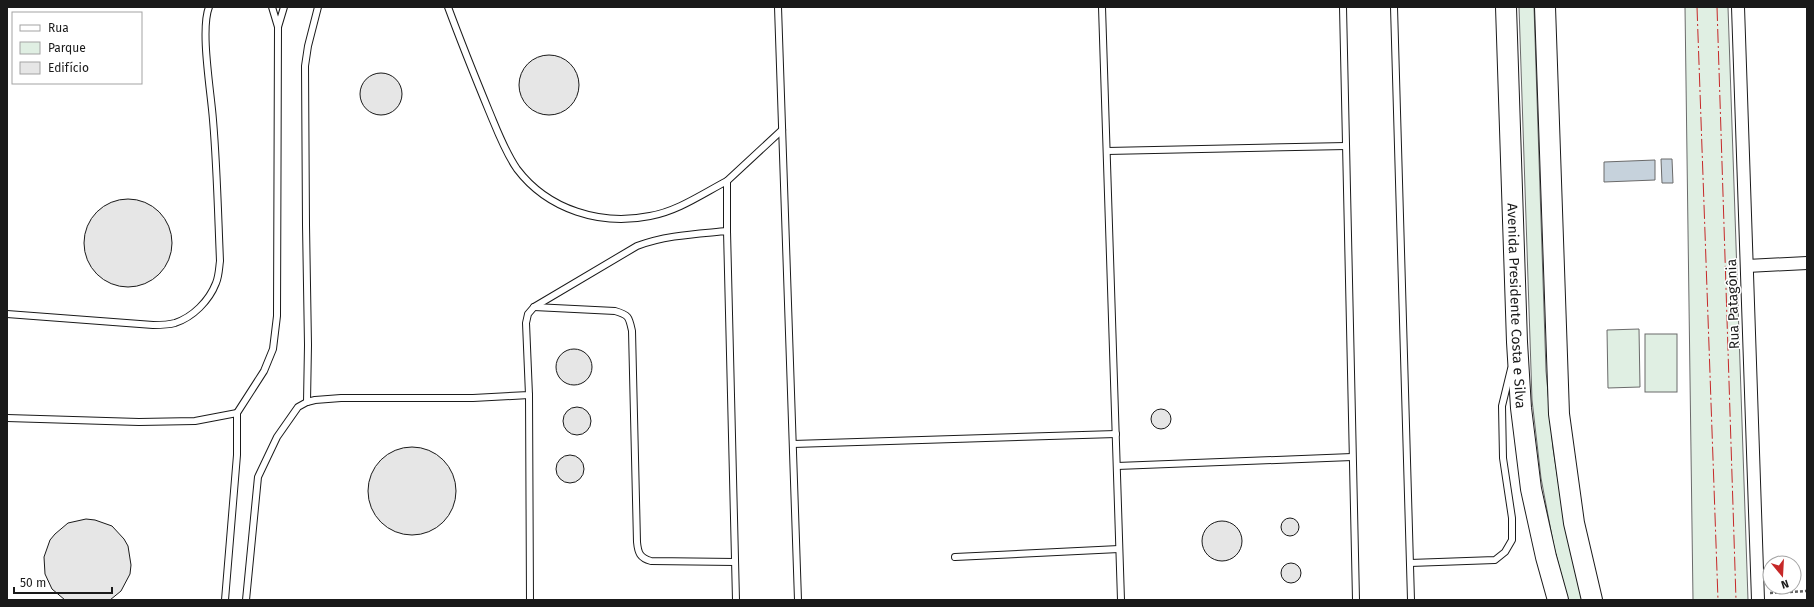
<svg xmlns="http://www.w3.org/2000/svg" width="1814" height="607" font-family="'Fira Sans',sans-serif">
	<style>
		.green { fill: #e0efe3; stroke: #6a6a6a }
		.water { fill: #c6d2dc; stroke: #6a6a6a }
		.building { fill: #e6e6e6; stroke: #1a1a1a }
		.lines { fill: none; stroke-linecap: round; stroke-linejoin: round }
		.service-casing { stroke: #1a1a1a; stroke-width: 8 }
		.minor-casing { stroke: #1a1a1a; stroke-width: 14 }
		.trunk-casing { stroke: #1a1a1a; stroke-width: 22 }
		.path { stroke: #5f5f5f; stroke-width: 2.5; stroke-dasharray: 3 2; stroke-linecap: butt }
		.service { stroke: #fff; stroke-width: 6 }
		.minor { stroke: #fff; stroke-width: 12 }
		.trunk { stroke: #fff; stroke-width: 20 }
		.power { stroke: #c62828; stroke-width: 1; stroke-dasharray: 14 3 2 3; stroke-linecap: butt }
		.labels { text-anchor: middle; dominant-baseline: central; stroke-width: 3; stroke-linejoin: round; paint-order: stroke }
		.street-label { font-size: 14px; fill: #1a1a1a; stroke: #fff }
	</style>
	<rect width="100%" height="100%" fill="#fff"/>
	<g class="green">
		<path d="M1519,7h15l12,364 7,77 13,84 17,68h-15l-14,-53 -13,-69 -9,-78z"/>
		<path d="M1685,7h43l20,593h-55z"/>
		<path d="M1639,329l1,58 -32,1 -1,-58z"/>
		<rect x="1645" y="334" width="32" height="58"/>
	</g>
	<g class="water">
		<path d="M1661,159h11l1,24h-11z"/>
		<path d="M1655,160v20l-51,2v-20z"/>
	</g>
	<g class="building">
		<circle cx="549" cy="85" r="30"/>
		<circle cx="381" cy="94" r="21"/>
		<circle cx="128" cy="243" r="44"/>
		<circle cx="574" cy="367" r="18"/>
		<circle cx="577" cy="421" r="14"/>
		<circle cx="1161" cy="419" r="10"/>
		<circle cx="412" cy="491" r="44"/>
		<circle cx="570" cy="469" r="14"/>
		<circle cx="1290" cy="527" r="9"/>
		<path d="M86,519l9,1 17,6 12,13 4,7 3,19 -1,9 -9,17 -11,9h-45l-13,-11 -7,-15 -1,-17 6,-17 5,-6 13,-11z"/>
		<circle cx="1222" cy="541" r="20"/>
		<circle cx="1291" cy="573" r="10"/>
	</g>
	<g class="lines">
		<g class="service-casing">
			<g id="service">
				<path d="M272,7l6,20"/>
				<path d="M448,7c13,35 27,70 41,104 8,19 16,41 28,58 31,41 84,57 133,47 28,-5 52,-22 77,-35"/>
				<path d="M778,7l20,593"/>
				<path d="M1102,7l19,593"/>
				<path d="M1343,7l13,593"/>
				<path d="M1394,7l17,593"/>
				<path d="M1107,151l239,-5"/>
				<path d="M727,231v-50l55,-51"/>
				<path d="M534,307l81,4c14,4 14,6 17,20l5,211c1,11 3,16 14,19l84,1"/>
				<path d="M7,314l146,11c7,0 15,0 22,-2 18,-6 34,-22 41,-40 3,-7 3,-15 4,-22 -2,-47 -3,-94 -7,-141 -2,-28 -13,-90 -4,-113"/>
				<path d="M529,395l1,205"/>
				<path d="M307,402l1,-57 -2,-120 -1,-159 3,-20 10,-39"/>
				<path d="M7,418l132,4 56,-1 42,-8"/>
				<path d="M793,444l323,-10"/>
				<path d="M1117,466l235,-9"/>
				<path d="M955,557l164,-8"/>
				<path d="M1410,563l85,-3 10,-8 7,-12v-22l-9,-60 -1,-52 9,-37"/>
				<path d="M225,600l12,-145v-42l27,-42 9,-22 4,-33 1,-289 6,-20"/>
				<path d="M246,600l12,-123 19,-40 21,-30 9,-5 8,-2 26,-2h132l56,-3 -3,-72 2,-9 6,-7 103,-61c29,-11 60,-12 90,-15l9,369"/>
			</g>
		</g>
		<g class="minor-casing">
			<g id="minor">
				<path d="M1738,7l20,593"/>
				<path d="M1747,266l60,-3"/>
			</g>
		</g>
		<g class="trunk-casing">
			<g id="trunk">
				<path id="s1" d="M1506,7l11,335 4,66 10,81 15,68 12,43"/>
				<path d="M1545,7l14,407 15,109 18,77"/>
			</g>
		</g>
		<path class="path" d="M1770,593l37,-2"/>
		<use href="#service" class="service"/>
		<use href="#minor" class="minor"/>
		<use href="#trunk" class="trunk"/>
		<g class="power">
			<path d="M1697,7l21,593"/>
			<path d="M1717,7l19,593"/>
		</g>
	</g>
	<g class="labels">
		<g class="street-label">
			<text transform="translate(1733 304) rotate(-92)">Rua Patagônia</text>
			<text stroke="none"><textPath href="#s1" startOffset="299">Avenida Presidente Costa e Silva</textPath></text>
		</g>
	</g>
	<rect width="1814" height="607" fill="none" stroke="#1a1a1a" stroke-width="16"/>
	<rect x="12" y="12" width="130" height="72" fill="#ffffff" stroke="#a3a3a3"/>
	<rect x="20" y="25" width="20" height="6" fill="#ffffff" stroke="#a3a3a3"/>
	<text x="48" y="32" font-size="12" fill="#1a1a1a">Rua</text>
	<rect x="20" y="42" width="20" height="12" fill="#e0efe3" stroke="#a3a3a3"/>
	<text x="48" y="52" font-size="12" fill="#1a1a1a">Parque</text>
	<rect x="20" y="62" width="20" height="12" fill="#e6e6e6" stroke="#a3a3a3"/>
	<text x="48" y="72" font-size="12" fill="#1a1a1a">Edifício</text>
	<g transform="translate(1782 575) rotate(162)"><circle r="19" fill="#ffffff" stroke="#a3a3a3"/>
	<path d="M0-3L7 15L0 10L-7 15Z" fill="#c62828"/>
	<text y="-6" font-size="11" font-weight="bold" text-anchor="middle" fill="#1a1a1a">N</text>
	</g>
	<path d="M14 587v6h98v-6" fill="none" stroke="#1a1a1a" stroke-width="2"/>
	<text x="20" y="587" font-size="12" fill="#1a1a1a" stroke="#ffffff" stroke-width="3" paint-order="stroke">50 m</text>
</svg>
